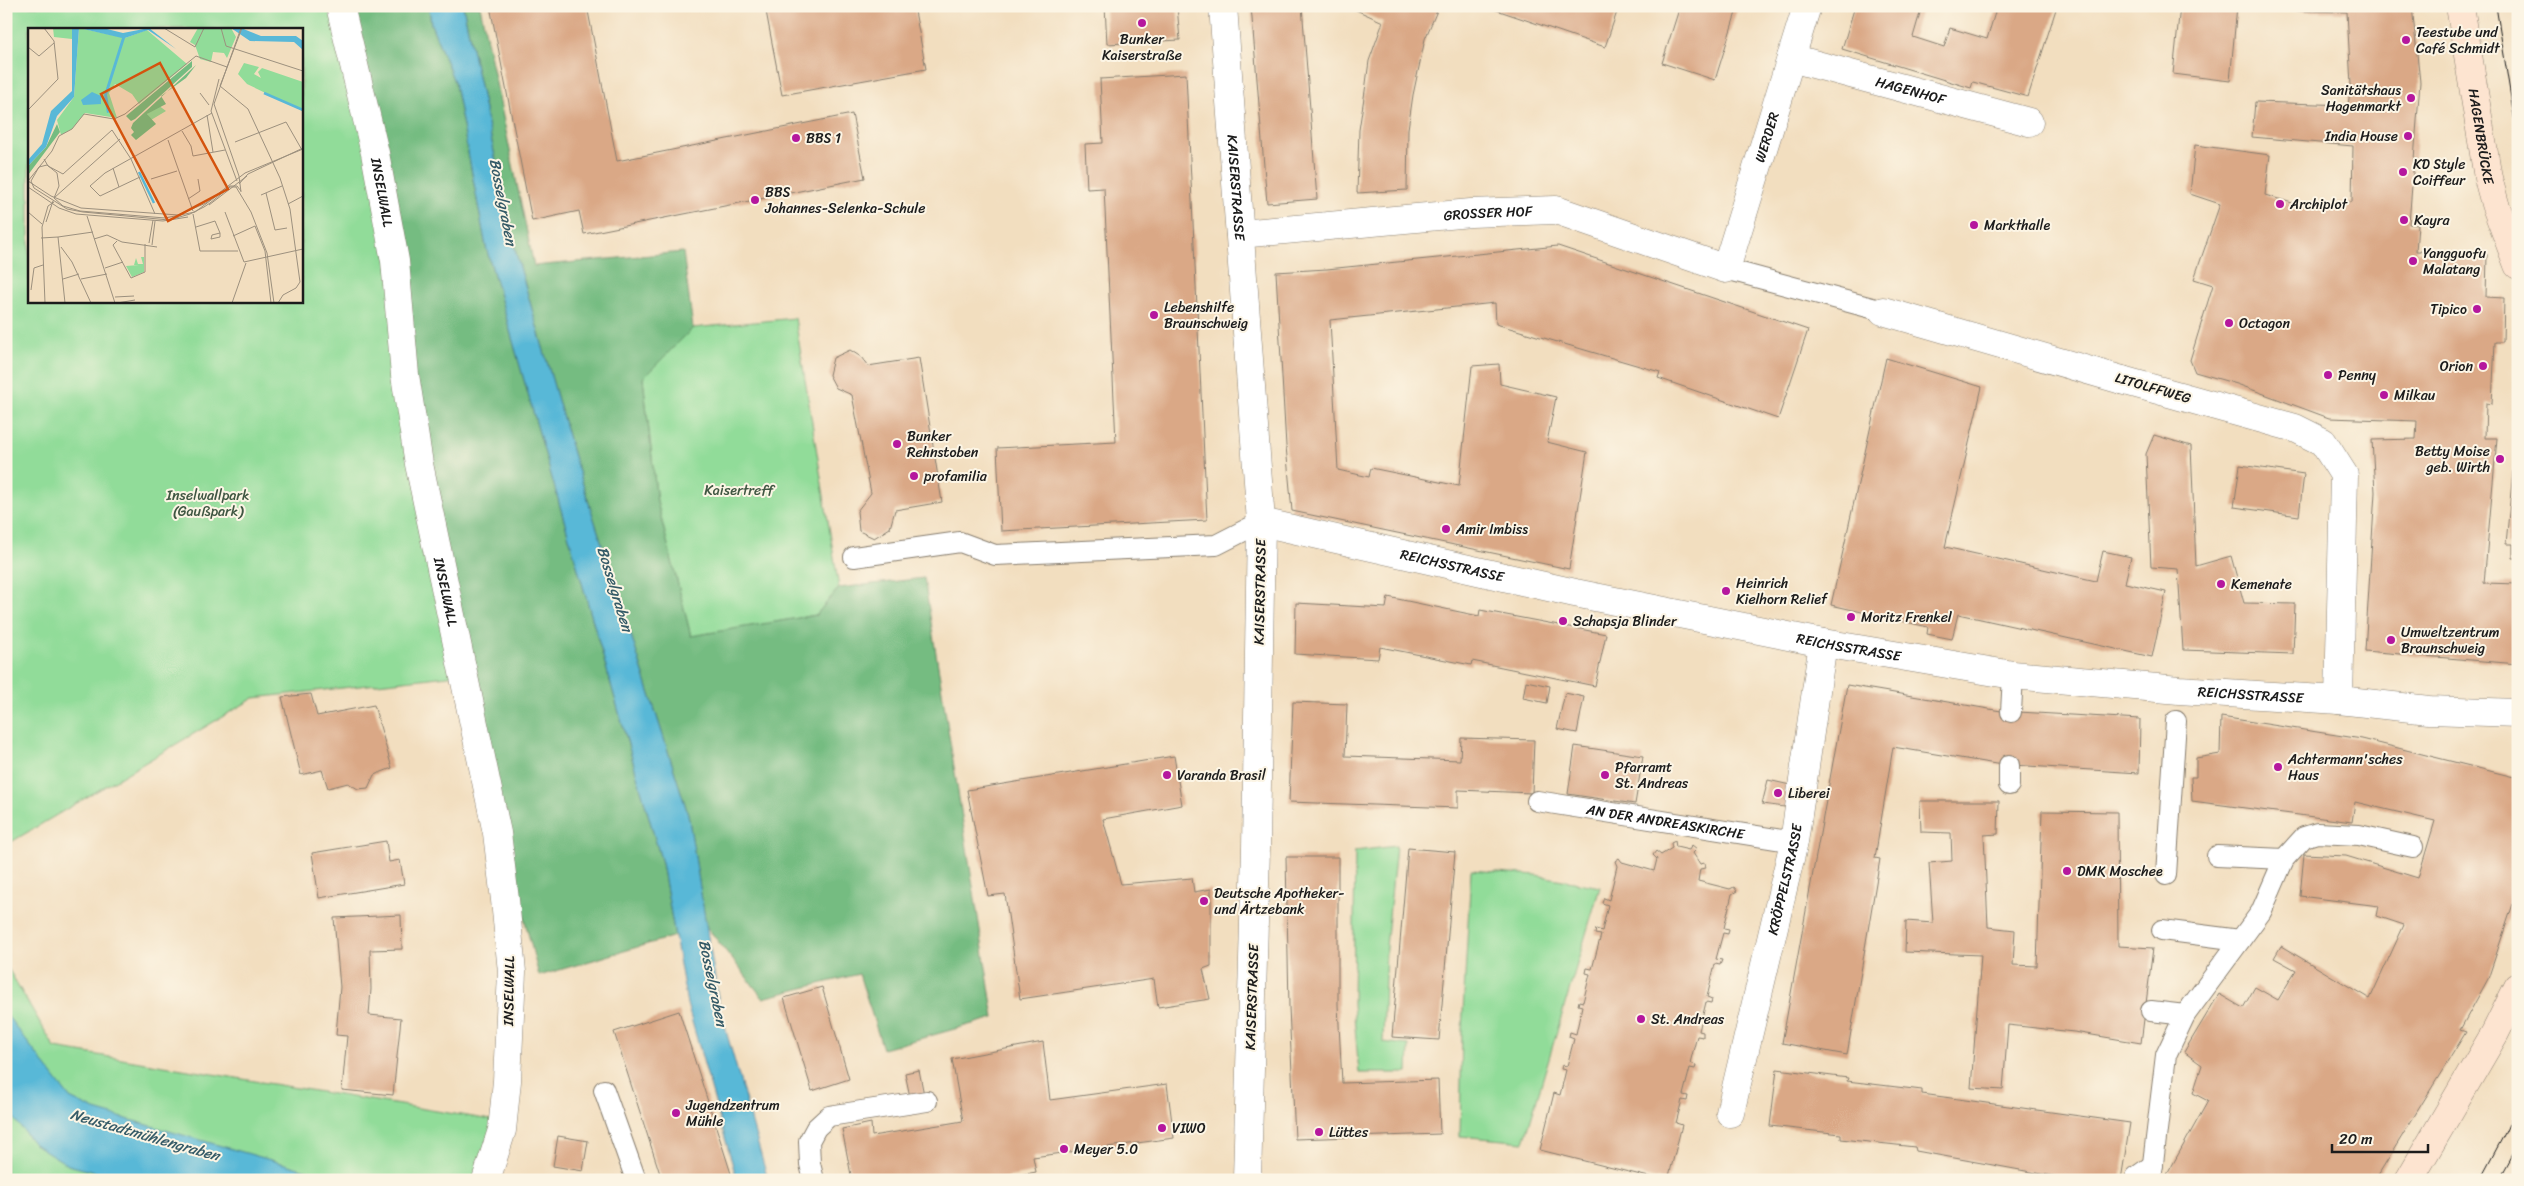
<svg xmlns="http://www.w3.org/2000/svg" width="2524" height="1186" font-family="Sriracha,sans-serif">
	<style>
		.green { fill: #91dc99; stroke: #567c5a; fill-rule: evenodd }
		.forest { fill: #74bc81; stroke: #486c4e }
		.water { fill: #59b8d7; stroke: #3a6a7a }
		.building { fill: #daa886 }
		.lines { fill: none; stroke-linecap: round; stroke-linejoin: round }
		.service-casing { stroke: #877d6e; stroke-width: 22 }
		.pedestrian-casing { stroke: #877d6e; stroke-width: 29 }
		.minor-casing { stroke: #877d6e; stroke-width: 29 }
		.secondary-casing { stroke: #877d6e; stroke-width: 29 }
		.service { stroke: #fff; stroke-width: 20 }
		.pedestrian { stroke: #fff; stroke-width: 28 }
		.minor { stroke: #fff; stroke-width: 28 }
		.secondary { stroke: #fde4d0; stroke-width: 28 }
		.tram { stroke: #1c1c1c; stroke-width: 1 }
		.poi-dot { fill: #b5179e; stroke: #fcf5e5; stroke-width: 2 }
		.labels { text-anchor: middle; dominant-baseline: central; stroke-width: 4; stroke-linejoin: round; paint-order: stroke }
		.poi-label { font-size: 14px; fill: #1c1c1c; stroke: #fcf5e5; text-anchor: start }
		.street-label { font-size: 14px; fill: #1c1c1c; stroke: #fcf5e5 }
		.park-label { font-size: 14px; fill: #3f5642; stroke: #fcf5e5 }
		.water-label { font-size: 15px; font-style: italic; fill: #345a67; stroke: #fcf5e5 }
		.inset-river { fill: none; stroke: #59b8d7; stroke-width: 2.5 }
		.inset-road { fill: none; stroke: #9c907e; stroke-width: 1 }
		.view { fill: #d4530e; fill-opacity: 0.15; stroke: #d4530e; stroke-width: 2.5 }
		.inset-edge { fill: none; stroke: #1c1c1c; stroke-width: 2.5 }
	</style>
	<rect width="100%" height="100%" fill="#fcf5e5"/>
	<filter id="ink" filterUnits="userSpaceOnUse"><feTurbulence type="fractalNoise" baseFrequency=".02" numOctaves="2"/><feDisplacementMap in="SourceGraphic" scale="10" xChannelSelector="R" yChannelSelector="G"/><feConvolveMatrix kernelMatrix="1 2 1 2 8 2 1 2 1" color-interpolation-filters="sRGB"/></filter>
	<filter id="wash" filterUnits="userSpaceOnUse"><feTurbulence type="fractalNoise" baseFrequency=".0096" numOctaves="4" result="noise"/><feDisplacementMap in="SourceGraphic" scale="20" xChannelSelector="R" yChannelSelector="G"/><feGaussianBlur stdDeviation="1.12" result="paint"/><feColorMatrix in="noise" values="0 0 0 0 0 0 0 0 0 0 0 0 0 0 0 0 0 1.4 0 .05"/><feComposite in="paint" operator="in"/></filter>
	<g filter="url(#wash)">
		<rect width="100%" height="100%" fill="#f2debf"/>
		<g class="green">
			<path d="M6,6h334l125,668 -211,24 -248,147zM29,29h272v272h-272z"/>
			<path d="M795,318l44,270 -23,27 -125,22 -34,-135 -14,-124 50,-50z"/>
			<path d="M1396,846l-10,101 -3,95 26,3 -1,28h-49l-6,-69 2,-153z"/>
			<path d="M1471,870l65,5 64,12 -76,255 -64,-6 2,-106z"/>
			<path d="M6,965l49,83 448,74 -17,58h-480z"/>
		</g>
		<g class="forest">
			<path d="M340,6h89l2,18 24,60 31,163 176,616 13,73 -136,40 -66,-259z"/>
			<path d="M463,6h17l54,260 149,-14 10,76 -50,50 14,124 34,134 125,-21 23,-27 85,-10 70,440 -111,31 -24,-75 -96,24 -57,-72 -18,-112 -115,-361 -59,-207z"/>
		</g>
		<g class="water">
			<path d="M429,6h34l51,240 59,207 115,361 32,195 48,171h-31l-50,-176 -25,-141 -176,-616 -31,-163 -24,-60z"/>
			<path d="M6,1014l64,84 25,12 246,70h-217l-56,-15 -35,-22 -27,-35z"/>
		</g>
		<g id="blocks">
			<g class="building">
				<path d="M490,6h97l30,155 235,-47 13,64 -281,56 -5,-23 -47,10z"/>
				<path d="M765,6h149l12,63 -144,26z"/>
				<path d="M1105,6h72l3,34 -73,4z"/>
				<path d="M1251,6h51l15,193 -50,4z"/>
				<path d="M1347,6h92l-14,33 -12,56 -5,34 -1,61 -50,3 2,-63 6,-39 4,-30 14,-39z"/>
				<path d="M1485,6h134l-14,41z"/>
				<path d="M1680,6h58l-23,74 -53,-17z"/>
				<path d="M1855,6h67l-9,31 31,10 6,-19 37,11 10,-33h60l-29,91 -55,-15 -2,6 -129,-39z"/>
				<path d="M2180,6h57l-7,75 -57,-7z"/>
				<path d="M2267,6h145l8,76 -11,142 9,1 -2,26 71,3 -1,43 18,1 -1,44h-8l-3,62 -6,-1 -1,35h12l-13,145 34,1v80l-153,-13 10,-159 -3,-52 44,-1 1,-18 -88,-3 -92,-34 -42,-12 -5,-12 23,-75 -19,-6 26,-75 -30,-10 5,-49 75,10 -5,40 34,10 53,-3 1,-56 -101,-9 3,-35 93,3 3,-20 -4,-73 -80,-2z"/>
				<path d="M1186,74l21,446 -206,11 -4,-83 119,-6 -12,-254 -17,1 -2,-45 18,-1 -3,-64z"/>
				<path d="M1558,246l250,84 -30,89 -120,-41 2,-6 -164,-48 -1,-21 -165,17 8,150 31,7 2,-9 88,18 13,-120 27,-2 1,20 56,13 -9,45 40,10 -18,117 -277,-58 -6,-65 -10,-174 51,-3z"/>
				<path d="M850,350l11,7 7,9 51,-8 23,144 -47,8 -5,18 -16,10 -15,-7 -2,-20 14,-18 -19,-98 -16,-7 -7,-13 4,-17z"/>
				<path d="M1886,358l96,29 -37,160 151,34 7,-30 28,6 -6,26 41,9 -14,65 -194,-43 -6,25 -25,-5 1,-7 -97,-22z"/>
				<path d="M2154,435l37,11 5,120 35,-10 13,47 51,1 -2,50 -110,-4 -5,-81 -27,-2 -5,-113z"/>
				<path d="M2240,465l64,9 -5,42 -65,-9z"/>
				<path d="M2513,471l5,1v86h-5v-14h-7z"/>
				<path d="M1388,597l91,19 1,-6 126,24 -11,52 -123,-25 -1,4 -91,-18 -2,12 -83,-5 1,-51 90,5z"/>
				<path d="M1526,681l24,5 -3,17 -24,-5z"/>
				<path d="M1847,685l154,26 139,8 -1,54 -143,-9 -103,-17 -18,111 5,1 -33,196 -65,-12z"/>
				<path d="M1565,693l19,4 -7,36 -20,-4z"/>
				<path d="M311,694l6,22 57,-11 18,63 -18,7 -6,13 -10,1 -10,-6 -20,5 -6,-18 -21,5 -19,-78z"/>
				<path d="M1293,702l54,2 -2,52 115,4 1,-22 73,2 -2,53 -74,-3v18l-169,-6z"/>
				<path d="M2221,717l141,22 156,39v111l-30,90 -28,51 6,2 -91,148h-211l44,-79 -15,-8 9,-28 -18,-13 35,-58 24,14 12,-21 23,13 18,-30 -22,-12 7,-12 89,53 34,-74 -27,-9 2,-10 -79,-10 4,-42 42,2 72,22 17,-57 -80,-19 -3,20 -160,-21 -1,-24h5v-19l24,-4z"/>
				<path d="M1575,746l68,10 -8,48 -67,-10z"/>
				<path d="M1174,756l8,49 -79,14 18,65 71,-6 2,14 17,-3v77l-8,3 7,30 -52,8 -4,-28 -134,20 -15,-105 -17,2 -21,-106z"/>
				<path d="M1768,780l22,5 -3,24 -2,-2 -23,-3z"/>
				<path d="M1920,801h79l-1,33 -14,1 4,92 27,3 -2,35 24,1 5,-155 75,1 1,134 35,2 -12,95 -67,-11 -66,-7 -5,65 -32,-2 10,-133 -76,-3 1,-31 27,2 -4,-60 23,-2 -1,-28 -30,-1z"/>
				<path d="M386,841l3,21 11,-2 4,24 -85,14 -7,-45z"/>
				<path d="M1675,841l1,6 13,3 3,-5 5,4 -4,4 7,11 5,-1 1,5 -6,1 -2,12 32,8 4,-2 3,4 -5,3 -8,34 5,1 -1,5 -5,-1 -7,26 6,1 -2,5 -5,-1 -8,33 5,2 -1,4 -5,-1 -7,29 4,1v5l-6,-1 -7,27 6,2 -1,4 -5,-1 -7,27 5,1 -1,5 -5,-1 -6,23 6,2 -14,55h-7l-121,-30 14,-57 6,2 6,-25 -5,-1 1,-4 5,1 7,-27 -5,-2 1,-5 6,2 6,-28 -4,-1 1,-4 4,1 7,-28 -4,-1 1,-5 5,1 9,-34 -6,-1 1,-5 6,2 6,-26 -6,-2 2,-5 5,2 8,-34 -2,-5 4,-3 3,4 32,9 3,-12 -4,-4 3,-4 5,4 11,-7 -1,-5z"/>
				<path d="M1408,848l47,4 -16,188 -47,-3z"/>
				<path d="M1286,857h52v148l4,78 96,-3 2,54 -145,5 -6,-132z"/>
				<path d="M401,915l1,34 -32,1 1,39 -2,26 32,3 -8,77 -51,-5 5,-54 -11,-1 4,-48 -6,-69z"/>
				<path d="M822,987l27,92 -37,12 -28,-93z"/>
				<path d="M679,1011l54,169h-71l-48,-148z"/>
				<path d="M1043,1042l7,58 117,-16 7,54 -141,19 3,15 -42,8h-142l-10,-51 29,-6 1,13 91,-15 -11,-62z"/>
				<path d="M1777,1069l71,9 -1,3 75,9v4l208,29 -9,57h-46l-159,-29 -1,-4 -74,-8v-5l-71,-8z"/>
				<path d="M919,1070l5,25 -14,2 -5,-24z"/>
				<path d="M558,1136l30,5 -5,30 -30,-5z"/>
				<path d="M1733,1177l24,1v2h-24z"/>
			</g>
		</g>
	</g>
	<g filter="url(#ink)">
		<use href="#blocks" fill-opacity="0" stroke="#877d6e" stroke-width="1"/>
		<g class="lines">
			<g class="service-casing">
				<g id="service">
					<path d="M1726,269l157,42"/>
					<path d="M854,557l106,-15 35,13 221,-10 45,-23"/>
					<path d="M2011,712l2,-37"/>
					<path d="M2009,785v-20"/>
					<path id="s1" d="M1537,801l257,41"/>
					<path d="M2217,856l67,3"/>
					<path d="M2166,875l10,-154"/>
					<path d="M2162,930l78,10"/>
					<path d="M2151,1011l34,4"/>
					<path d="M604,1090l32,90"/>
					<path d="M814,1180l-4,-16 -1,-23 7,-13 13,-12 98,-15"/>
					<path d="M2135,1180l1,-3 17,-12"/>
					<path d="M2151,1180l15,-125 19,-40 76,-103 23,-53 20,-22 13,-4 42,2 54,12"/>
				</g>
			</g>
			<g class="pedestrian-casing">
				<path id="pedestrian" d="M1883,311l239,69"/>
			</g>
			<g class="minor-casing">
				<g id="minor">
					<path id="s2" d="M340,6l35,147 20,108 10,114 14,89 78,369 8,67 7,72 -5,109 -5,49 -16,50"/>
					<path id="s3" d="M1223,6l38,516 -5,326 -9,332"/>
					<path id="s4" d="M1791,58l238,64"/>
					<path id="s5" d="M1240,234l231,-21 85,-3 170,59 81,-263"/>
					<path d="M2122,380l173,48 28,14 21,33 -5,225"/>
					<path id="s6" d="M1261,522l314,71 248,50 190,32 166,15 160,10 90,10 89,3"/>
					<path id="s7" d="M1730,1113l64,-271 29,-199"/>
				</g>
			</g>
			<g class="secondary-casing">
				<g id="secondary">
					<path id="s8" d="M2460,6l28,172 7,26 23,61"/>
					<path d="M2409,1180l86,-147 23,-46"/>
				</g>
			</g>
			<use href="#service" class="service"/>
			<use href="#pedestrian" class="pedestrian"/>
			<use href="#minor" class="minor"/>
			<use href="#secondary" class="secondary"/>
			<g class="tram">
				<path d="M2496,6l22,135"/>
				<path d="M2513,6l5,29"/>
				<path d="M2480,1180l25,-47 13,-29"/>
				<path d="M2499,1180l19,-35"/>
			</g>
		</g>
	</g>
	<g class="poi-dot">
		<circle cx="1142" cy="23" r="5"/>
		<circle cx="2406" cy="40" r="5"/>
		<circle cx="2411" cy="98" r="5"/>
		<circle cx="2408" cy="136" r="5"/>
		<circle cx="796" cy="138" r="5"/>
		<circle cx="2403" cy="172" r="5"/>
		<circle cx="755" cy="200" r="5"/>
		<circle cx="2280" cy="204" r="5"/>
		<circle cx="2404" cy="220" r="5"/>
		<circle cx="1974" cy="225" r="5"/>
		<circle cx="2413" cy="261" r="5"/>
		<circle cx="2477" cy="309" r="5"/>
		<circle cx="1154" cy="315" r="5"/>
		<circle cx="2229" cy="323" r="5"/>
		<circle cx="2483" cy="366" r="5"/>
		<circle cx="2328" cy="375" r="5"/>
		<circle cx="2384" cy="395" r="5"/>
		<circle cx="897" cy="444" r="5"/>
		<circle cx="2500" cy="459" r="5"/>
		<circle cx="914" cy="476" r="5"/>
		<circle cx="1446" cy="529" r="5"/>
		<circle cx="2221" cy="584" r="5"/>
		<circle cx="1726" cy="591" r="5"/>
		<circle cx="1851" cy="617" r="5"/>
		<circle cx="1563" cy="621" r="5"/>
		<circle cx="2391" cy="640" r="5"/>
		<circle cx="2278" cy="767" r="5"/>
		<circle cx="1167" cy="775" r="5"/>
		<circle cx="1605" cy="775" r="5"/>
		<circle cx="1778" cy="793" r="5"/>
		<circle cx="2067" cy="871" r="5"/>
		<circle cx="1204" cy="901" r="5"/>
		<circle cx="1641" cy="1019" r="5"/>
		<circle cx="676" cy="1113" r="5"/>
		<circle cx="1162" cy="1128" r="5"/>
		<circle cx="1319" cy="1132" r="5"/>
		<circle cx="1064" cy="1149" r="5"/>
	</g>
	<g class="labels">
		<g class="poi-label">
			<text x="2416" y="32">Teestube und<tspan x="2416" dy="16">Café Schmidt</tspan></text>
			<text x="1142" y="39" text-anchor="middle">Bunker<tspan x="1142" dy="16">Kaiserstraße</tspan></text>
			<text x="2401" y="90" text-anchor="end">Sanitätshaus<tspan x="2401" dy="16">Hagenmarkt</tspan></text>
			<text x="2398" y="136" text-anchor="end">India House</text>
			<text x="806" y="138">BBS 1</text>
			<text x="2413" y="164">KD Style<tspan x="2413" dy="16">Coiffeur</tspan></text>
			<text x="765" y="192">BBS<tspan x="765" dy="16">Johannes-Selenka-Schule</tspan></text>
			<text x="2290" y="204">Archiplot</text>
			<text x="2414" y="220">Kayra</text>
			<text x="1984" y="225">Markthalle</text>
			<text x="2423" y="253">Yangguofu<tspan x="2423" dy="16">Malatang</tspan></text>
			<text x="1164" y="307">Lebenshilfe<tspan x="1164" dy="16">Braunschweig</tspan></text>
			<text x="2467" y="309" text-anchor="end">Tipico</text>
			<text x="2239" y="323">Octagon</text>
			<text x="2473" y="366" text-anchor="end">Orion</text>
			<text x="2338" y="375">Penny</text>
			<text x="2394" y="395">Milkau</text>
			<text x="907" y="436">Bunker<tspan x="907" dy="16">Rehnstoben</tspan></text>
			<text x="2490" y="451" text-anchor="end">Betty Moise<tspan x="2490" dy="16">geb. Wirth</tspan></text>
			<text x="924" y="476">profamilia</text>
			<text x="1456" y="529">Amir Imbiss</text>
			<text x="1736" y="583">Heinrich<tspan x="1736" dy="16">Kielhorn Relief</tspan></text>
			<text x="2231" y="584">Kemenate</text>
			<text x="1861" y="617">Moritz Frenkel</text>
			<text x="1573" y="621">Schapsja Blinder</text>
			<text x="2401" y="632">Umweltzentrum<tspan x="2401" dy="16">Braunschweig</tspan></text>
			<text x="2288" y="759">Achtermann'sches<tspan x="2288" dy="16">Haus</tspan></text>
			<text x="1615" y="767">Pfarramt<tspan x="1615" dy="16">St. Andreas</tspan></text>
			<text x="1177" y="775">Varanda Brasil</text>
			<text x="1788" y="793">Liberei</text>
			<text x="2077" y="871">DMK Moschee</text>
			<text x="1214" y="893">Deutsche Apotheker-<tspan x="1214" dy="16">und Ärtzebank</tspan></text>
			<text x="1651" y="1019">St. Andreas</text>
			<text x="686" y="1105">Jugendzentrum<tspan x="686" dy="16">Mühle</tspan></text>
			<text x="1172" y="1128">VIWO</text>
			<text x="1329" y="1132">Lüttes</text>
			<text x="1074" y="1149">Meyer 5.0</text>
		</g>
		<g class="street-label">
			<text stroke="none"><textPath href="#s4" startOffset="124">HAGENHOF</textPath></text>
			<text stroke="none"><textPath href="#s5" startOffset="635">WERDER</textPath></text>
			<text stroke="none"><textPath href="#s8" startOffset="132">HAGENBRÜCKE</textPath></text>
			<text stroke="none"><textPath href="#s3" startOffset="182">KAISERSTRASSE</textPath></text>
			<text stroke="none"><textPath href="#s2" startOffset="191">INSELWALL</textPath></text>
			<text stroke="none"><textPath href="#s5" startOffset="249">GROSSER HOF</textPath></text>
			<text transform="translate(2153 388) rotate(16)">LITOLFFWEG</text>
			<text stroke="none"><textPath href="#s6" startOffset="196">REICHSSTRASSE</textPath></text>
			<text stroke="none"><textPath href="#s2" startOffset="596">INSELWALL</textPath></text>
			<text transform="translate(1260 592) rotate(-89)">KAISERSTRASSE</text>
			<text stroke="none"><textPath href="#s6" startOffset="601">REICHSSTRASSE</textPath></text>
			<text stroke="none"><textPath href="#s6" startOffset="1006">REICHSSTRASSE</textPath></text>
			<text stroke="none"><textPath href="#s1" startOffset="130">AN DER ANDREASKIRCHE</textPath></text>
			<text stroke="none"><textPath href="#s7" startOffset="240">KRÖPPELSTRASSE</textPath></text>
			<text transform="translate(509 991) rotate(-89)">INSELWALL</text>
			<text transform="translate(1252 997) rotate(-88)">KAISERSTRASSE</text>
		</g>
		<g class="park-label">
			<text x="739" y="490">Kaisertreff</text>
			<text x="208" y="495">Inselwallpark<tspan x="208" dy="16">(Gaußpark)</tspan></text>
		</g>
		<g class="water-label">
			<text transform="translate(503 202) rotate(79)">Bosselgraben</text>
			<text transform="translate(615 589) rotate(73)">Bosselgraben</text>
			<text transform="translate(713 983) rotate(78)">Bosselgraben</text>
			<text transform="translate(145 1135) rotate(16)">Neustadtmühlengraben</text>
		</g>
	</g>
	<g transform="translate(28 28)">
		<rect width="275" height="275" fill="#f2debf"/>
		<path d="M25,0h20l-1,11 -18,-2zM51,0l46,10 22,-8 40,34 -48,40 -7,-10 -17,-10 -6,9 8,25 -32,-5 -13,16 -11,6 -4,-15 17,-23zM170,0h33l5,9 -9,21 -3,-5 -11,-1 -2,10 -11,-3 -5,-14 -5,-3zM216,35l15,4 -5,7 7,4 -3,-6 4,-4 41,14v29l-56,-27 -9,-10zM130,77l8,6 -15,9 -4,-6zM113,229h3v15l-12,5 -6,-11 13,-1h-5l2,-7 2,6h5z" fill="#91dc99"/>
		<path d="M164,33v6l-57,52 -4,2 -5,-5zM168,37l-10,13 -25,18 5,8 -19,10 9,10 -20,16 -5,-5 3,-3 -3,-4 2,-5zM29,96l3,8 -32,43v-9l18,-19z" fill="#74bc81"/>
		<path d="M44,0h31l20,5 26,-5 27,21 -28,-19 -23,8 -18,57 3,17 -3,1 -3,-18 18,-57 -43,-10 -5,69 -17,19 -11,31 -18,19v-6l14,-16 9,-33 21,-20zM203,0h10l20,8h35l7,5v9l-9,-8 -44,-1zM64,64l9,4v8l-18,1 -2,-5z" fill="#59b8d7"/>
		<path class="inset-river" d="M236,65l39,17M111,144l15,31"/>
		<path class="inset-road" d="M136,0l31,19M193,0l5,18 77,25M213,0l-27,76 25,72 2,16M214,0l-22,58 28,23 32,69 10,31 10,73 -4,6 -13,7 -5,8M0,19l11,9 15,-13M167,19l9,-19M168,28l31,11M191,51l-8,32 26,70M172,65l9,12M0,82l30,-31 -4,-38 -10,-13M179,87l6,37M154,103l9,15 2,10 32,-6M140,112l25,71M207,114l51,-20 16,28M16,131l4,7 15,8 49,-44 19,29 24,55M85,140l6,19M112,149l-40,19 -10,-10 15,-13 107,-60M123,151l26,-8M0,153l24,-30 7,-15 13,-7 12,-15 30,5 11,-5 71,-58M0,153l23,15 30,12 97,7 28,-12 39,-30 58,-24M211,156l9,-10 55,-26M0,159l31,21 17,6 87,7 25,-4M213,163l-4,-5h-7l-35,26 -30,6 -85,-7 -17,-5 -9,-8 5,-12 -2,-13 -10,-8 -8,2 -8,14 3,7 33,21 16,3 86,8 21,-6 14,-7 6,-4 20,-16h6l15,25 16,41 7,50M238,165l9,37 12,-2M233,167l21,-9M26,170l66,-59M160,171l12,-8 -2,-12M260,176l15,-8M181,177l38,-29M0,184l14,12M197,184l19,50 59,-13M165,186l7,37h38M59,188l28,87M18,194l7,-21M227,198l10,25 6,52M168,199l19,-6 5,12 -8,2 -1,4 9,-2v-4M205,208l22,-10M30,209l35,-5M13,210l17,-1 7,66M66,211l13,-4 15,7 35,5M89,213l-4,4 18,33 14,-6v-28M121,215l4,-23M124,217l3,-24M33,219l11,15 19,41M77,240l18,-6M35,251l16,-5M53,251l26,-5M3,262l3,-22 9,-3M87,269l19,-1M17,275l-3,-76 6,-21 6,-4M89,275l18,-3M204,275l14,-40"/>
		<path class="view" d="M132,35l68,126 -60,32 -67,-127z"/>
		<rect width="275" height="275" class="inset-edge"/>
	</g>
	<rect width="2524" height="1186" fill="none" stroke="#fcf5e5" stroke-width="25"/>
	<path d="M2332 1144v8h96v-8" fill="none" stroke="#1c1c1c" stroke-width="2.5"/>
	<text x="2339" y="1144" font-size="15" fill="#1c1c1c" stroke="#fcf5e5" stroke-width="4" paint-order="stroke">20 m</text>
</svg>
